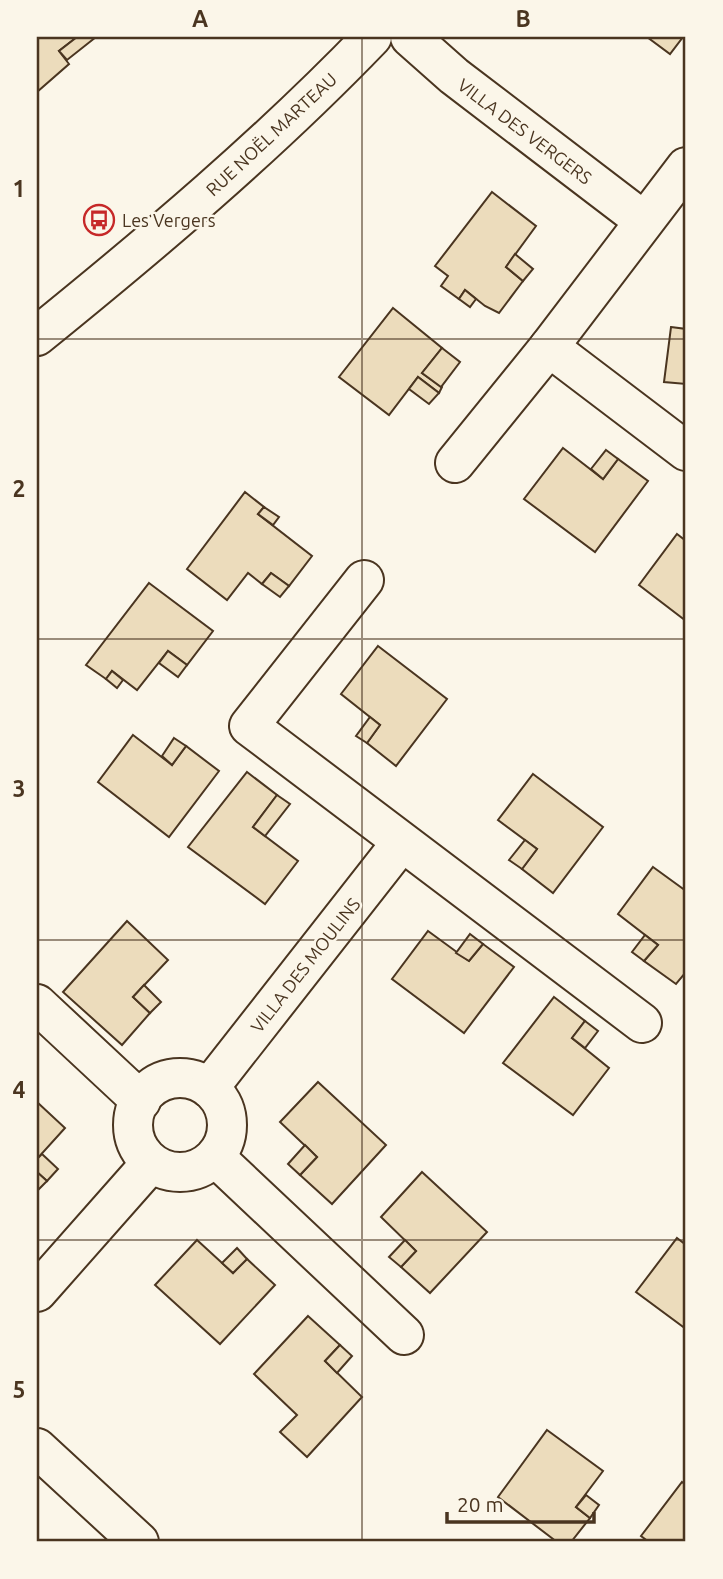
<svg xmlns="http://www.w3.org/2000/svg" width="723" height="1579" font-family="Ubuntu,sans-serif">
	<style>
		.building { fill: #ecdcbc; stroke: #4a3520; stroke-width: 2 }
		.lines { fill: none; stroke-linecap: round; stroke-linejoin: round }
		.street-casing { stroke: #4a3520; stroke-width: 42 }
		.secondary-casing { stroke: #4a3520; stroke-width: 42 }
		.street { stroke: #fbf6e9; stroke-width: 38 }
		.secondary { stroke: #fbf6e9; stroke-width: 38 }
		.grid { fill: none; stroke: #4a3520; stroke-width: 2; stroke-opacity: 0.55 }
		.labels { text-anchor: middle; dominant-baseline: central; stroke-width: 5; stroke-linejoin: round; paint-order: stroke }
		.street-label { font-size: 18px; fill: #4a3520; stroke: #fbf6e9 }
		.poi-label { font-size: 18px; fill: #4a3520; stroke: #fbf6e9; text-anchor: start }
		.neatline { fill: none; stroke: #4a3520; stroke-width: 2.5 }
		.grid-label { font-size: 23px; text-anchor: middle; font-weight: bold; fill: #4a3520 }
	</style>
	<rect width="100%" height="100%" fill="#fbf6e9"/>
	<g class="building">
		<path d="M37,37h40l-18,14 10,13 -32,28z"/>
		<path d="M77,37h19l-29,23 -8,-9z"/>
		<path d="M647,37h36l-13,17z"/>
		<path d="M492,192l44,34 -30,41 17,14 -24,32 -14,-7 -20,-16 -6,9 -18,-13 7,-10 -13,-10z"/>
		<path d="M515,254l18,15 -10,12 -17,-14z"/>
		<path d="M465,290l11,9 -6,8 -11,-8z"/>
		<path d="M393,308l49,40 -20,25 20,14 -3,6 -21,-16 -29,38 -50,-38z"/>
		<path d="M671,327l15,2v55l-22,-2z"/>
		<path d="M442,348l18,14 -19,25 -19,-14z"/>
		<path d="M418,377l21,16 -10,11 -20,-15z"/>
		<path d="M563,448l40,31 15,-20 30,22 -53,71 -71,-53z"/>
		<path d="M606,450l12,9 -15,20 -12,-10z"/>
		<path d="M245,492l19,15 -6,7 54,42 -23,30 -18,-13 -9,11 -14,-11 -21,27 -40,-31z"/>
		<path d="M264,507l15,10 -6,8 -15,-11z"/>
		<path d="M677,534l9,7v80l-47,-36z"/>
		<path d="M271,573l18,13 -9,11 -18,-13z"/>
		<path d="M149,583l64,48 -26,34 -19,-14 -31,39 -25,-19 -6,8 -20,-14z"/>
		<path d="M378,646l69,53 -51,67 -29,-23 13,-18 -39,-31z"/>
		<path d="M168,651l19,14 -9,12 -19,-14z"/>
		<path d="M112,671l11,9 -6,8 -11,-9z"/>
		<path d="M370,717l10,8 -13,18 -11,-7z"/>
		<path d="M133,735l39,30 14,-19 33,25 -50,66 -71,-55z"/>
		<path d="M174,738l12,8 -14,19 -10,-9z"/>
		<path d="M247,772l30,23 -24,32 45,34 -33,43 -77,-57z"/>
		<path d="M533,774l70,53 -50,66 -31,-24 15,-20 -39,-29z"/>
		<path d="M277,795l13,9 -25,32 -12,-9z"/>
		<path d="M525,840l12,9 -15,20 -13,-9z"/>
		<path d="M653,867l33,24v81l-10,12 -32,-23 14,-16 -40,-31z"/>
		<path d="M127,921l41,39 -35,37 17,16 -28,32 -59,-53z"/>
		<path d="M428,931l41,30 14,-17 31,23 -50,66 -72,-54z"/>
		<path d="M470,934l13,10 -14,17 -13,-8z"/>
		<path d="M645,935l13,10 -14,16 -12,-9z"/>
		<path d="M144,985l17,17 -11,11 -17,-16z"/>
		<path d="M554,997l31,24 -13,17 37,30 -36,47 -70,-52z"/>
		<path d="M585,1021l13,10 -13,17 -13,-10z"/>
		<path d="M318,1082l68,63 -54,59 -32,-29 17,-18 -37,-35z"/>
		<path d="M37,1102l28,26 -28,31z"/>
		<path d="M305,1145l12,12 -17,18 -12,-11z"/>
		<path d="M42,1154l16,15 -11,12 -10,-9v-13z"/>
		<path d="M37,1172l10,9 -10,10z"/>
		<path d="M422,1172l65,60 -57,61 -29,-26 15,-16 -35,-34z"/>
		<path d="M677,1238l9,7v84l-50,-37z"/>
		<path d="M197,1240l36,33 14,-14 28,26 -55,59 -65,-59z"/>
		<path d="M405,1240l11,11 -15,16 -12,-10z"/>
		<path d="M237,1248l10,11 -14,14 -11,-10z"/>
		<path d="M308,1316l32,29 -15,16 37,36 -55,60 -27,-25 17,-17 -43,-41z"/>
		<path d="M340,1345l12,11 -15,17 -12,-12z"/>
		<path d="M547,1430l56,41 -27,36 14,11 -19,24h-14l-59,-45z"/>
		<path d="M682,1482l4,3v57h-37l-8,-6z"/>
		<path d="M586,1495l13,10 -9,13 -14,-11z"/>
	</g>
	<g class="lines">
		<g class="street-casing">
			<g id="street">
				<path d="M410,37l44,39 190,145"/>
				<path d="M549,347l137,104"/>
				<path d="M455,463l94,-116 137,-180"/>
				<path d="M364,580l-115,146 393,297"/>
				<path d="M37,1004l104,97"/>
				<circle cx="180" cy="1125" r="47"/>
				<path d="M209,1088l192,-245"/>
				<path d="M215,1157l189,178"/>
				<path d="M37,1292l114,-129"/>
			</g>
		</g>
		<g class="secondary-casing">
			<g id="secondary">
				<path d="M37,336c116,-94 231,-191 335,-299"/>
				<path d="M37,1448l102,94"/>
			</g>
		</g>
		<use href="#street" class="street"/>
		<use href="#secondary" class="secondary"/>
	</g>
	<path class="grid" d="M362,37v1505M37,339h649M37,639h649M37,940h649M37,1240h649"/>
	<defs>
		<g id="bus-ring" transform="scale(1.575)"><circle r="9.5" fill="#fbf6e9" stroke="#c62828" stroke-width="1.5"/><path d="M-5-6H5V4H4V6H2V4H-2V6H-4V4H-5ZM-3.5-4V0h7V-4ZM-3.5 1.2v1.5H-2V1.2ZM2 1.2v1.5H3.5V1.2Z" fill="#c62828"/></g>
	</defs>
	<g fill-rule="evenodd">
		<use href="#bus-ring" x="99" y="220"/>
	</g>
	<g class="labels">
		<g class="street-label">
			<text transform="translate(525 131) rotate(37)">VILLA DES VERGERS</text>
			<text transform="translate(271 134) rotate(-43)">RUE NOËL MARTEAU</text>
			<text transform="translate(305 965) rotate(-52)">VILLA DES MOULINS</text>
		</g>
		<g class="poi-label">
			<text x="122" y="220">Les Vergers</text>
		</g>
	</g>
	<rect width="723" height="1579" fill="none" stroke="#fbf6e9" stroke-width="77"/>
	<path d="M447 1512v10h147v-10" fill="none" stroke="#4a3520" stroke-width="3.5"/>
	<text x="457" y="1512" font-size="21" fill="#4a3520" stroke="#fbf6e9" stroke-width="5" paint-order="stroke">20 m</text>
	<rect x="38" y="38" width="646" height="1502" class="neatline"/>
	<g class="grid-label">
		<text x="200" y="27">A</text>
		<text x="523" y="27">B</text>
		<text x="19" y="197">1</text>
		<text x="19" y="497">2</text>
		<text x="19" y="797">3</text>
		<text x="19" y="1098">4</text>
		<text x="19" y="1398">5</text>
	</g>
</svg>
